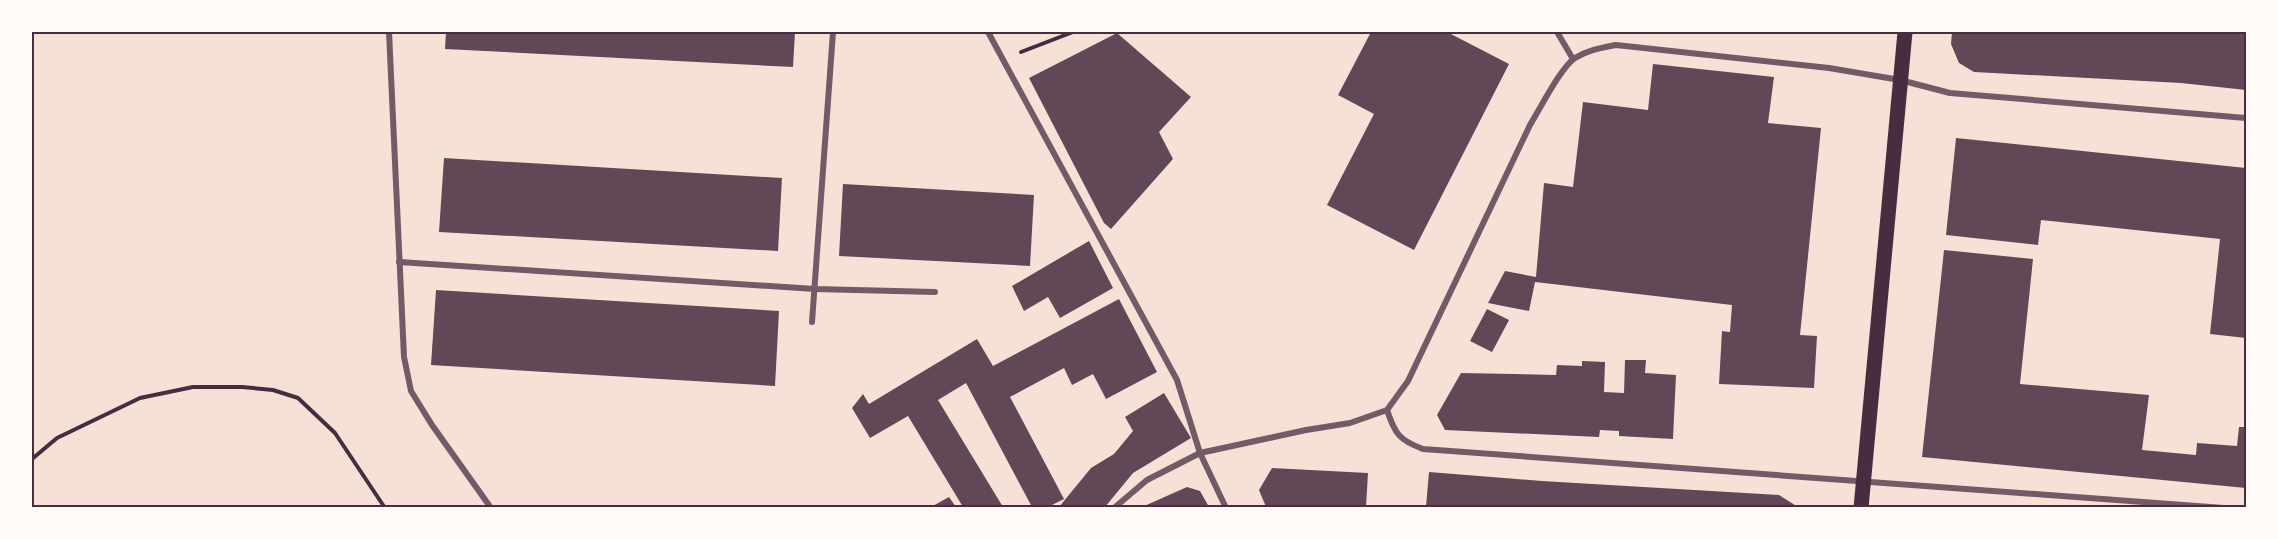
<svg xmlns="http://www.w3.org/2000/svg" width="2278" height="539" font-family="'Archivo Narrow',sans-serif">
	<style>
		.building { fill: #644757 }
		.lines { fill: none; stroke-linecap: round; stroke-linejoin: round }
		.path { stroke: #4a2c40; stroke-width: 4 }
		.minor { stroke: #755966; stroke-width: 6 }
		.primary { stroke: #4a2c40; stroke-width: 15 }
		.neatline { fill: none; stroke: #4a2c40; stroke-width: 2 }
	</style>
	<rect width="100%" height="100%" fill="#f7e1d7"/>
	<g class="building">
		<path d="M446,32h349l-2,35 -348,-18z"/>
		<path d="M1371,32h76l62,32 -95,186 -87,-45 47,-91 -36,-19z"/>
		<path d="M1952,32h294v58l-65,-7 -207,-11 -15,-9 -8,-19z"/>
		<path d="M1117,33l74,64 -32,35 14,27 -62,70 -7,-6 -75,-145z"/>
		<path d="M1653,64l121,13 -6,46 53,5 -21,207 17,1 -3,52 -95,-4 3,-53 8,1 2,-27 -197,-23 -6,29 -41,-8 17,-32 31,6 8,-94 29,4 10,-85 65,8z"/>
		<path d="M1956,138l290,30v170l-36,-4 10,-95 -179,-19 -3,25 -92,-10z"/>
		<path d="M444,158l338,20 -4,73 -339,-19z"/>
		<path d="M843,184l191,11 -4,71 -191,-10z"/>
		<path d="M1089,241l24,47 -53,30 -12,-21 -24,14 -12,-25z"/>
		<path d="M1944,250l89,9 -13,125 129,11 -7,55 54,5 1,-12 40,3 2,-19h7v61l-324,-31z"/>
		<path d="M436,290l343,21 -4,75 -344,-21z"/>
		<path d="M1119,299l38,73 -51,27 -13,-25 -21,11 -8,-17 -54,29 54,102 -16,8h-16l-66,-124 -28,17 65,107h-40l-55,-91 -38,22 -18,-30 11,-14 6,10 108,-65 16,27z"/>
		<path d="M1487,309l22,11 -17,32 -22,-11z"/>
		<path d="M1625,360h21l-1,13 31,2 -3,64 -54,-3v-5l-19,-1 -1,7 -154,-7 -8,-15 24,-42 95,2 1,-10 25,1v-5l23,1 -1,30 20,1z"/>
		<path d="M1164,393l27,45 -58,35 -28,34h-46l32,-39 23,-14 19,-23 -8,-14z"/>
		<path d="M1272,468l96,5 -2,34h-100l-7,-17z"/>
		<path d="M1429,472l113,9 237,14 19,12h-372z"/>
		<path d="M1187,487l13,4 9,16h-67z"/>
		<path d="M949,497l7,10h-25z"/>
	</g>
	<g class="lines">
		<g class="path">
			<path d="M1021,52l52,-20"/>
			<path d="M32,459l25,-21 83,-40 53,-11h49l31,3 25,8 37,35 50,75"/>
		</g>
		<g class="minor">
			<path d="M389,32l15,325 7,34 21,34 59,83"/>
			<path d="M988,32l189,348 23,73 26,55"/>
			<path d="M1557,32l16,27"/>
			<path d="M399,262l416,27 120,3"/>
			<path d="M812,322l21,-290"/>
			<path d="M1387,410c8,24 12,30 36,39l801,59"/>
			<path d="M1114,508l33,-28 53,-27 106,-23 44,-7 37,-13 21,-29 122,-256c10,-16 31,-58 45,-67 13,-8 26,-10 41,-13l213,23 71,12 50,13 296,25"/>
		</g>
		<path class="primary" d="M1861,508l44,-476"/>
	</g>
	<rect width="2278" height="539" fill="none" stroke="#fffaf5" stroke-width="66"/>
	<rect x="33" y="33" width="2212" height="473" class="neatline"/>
</svg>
